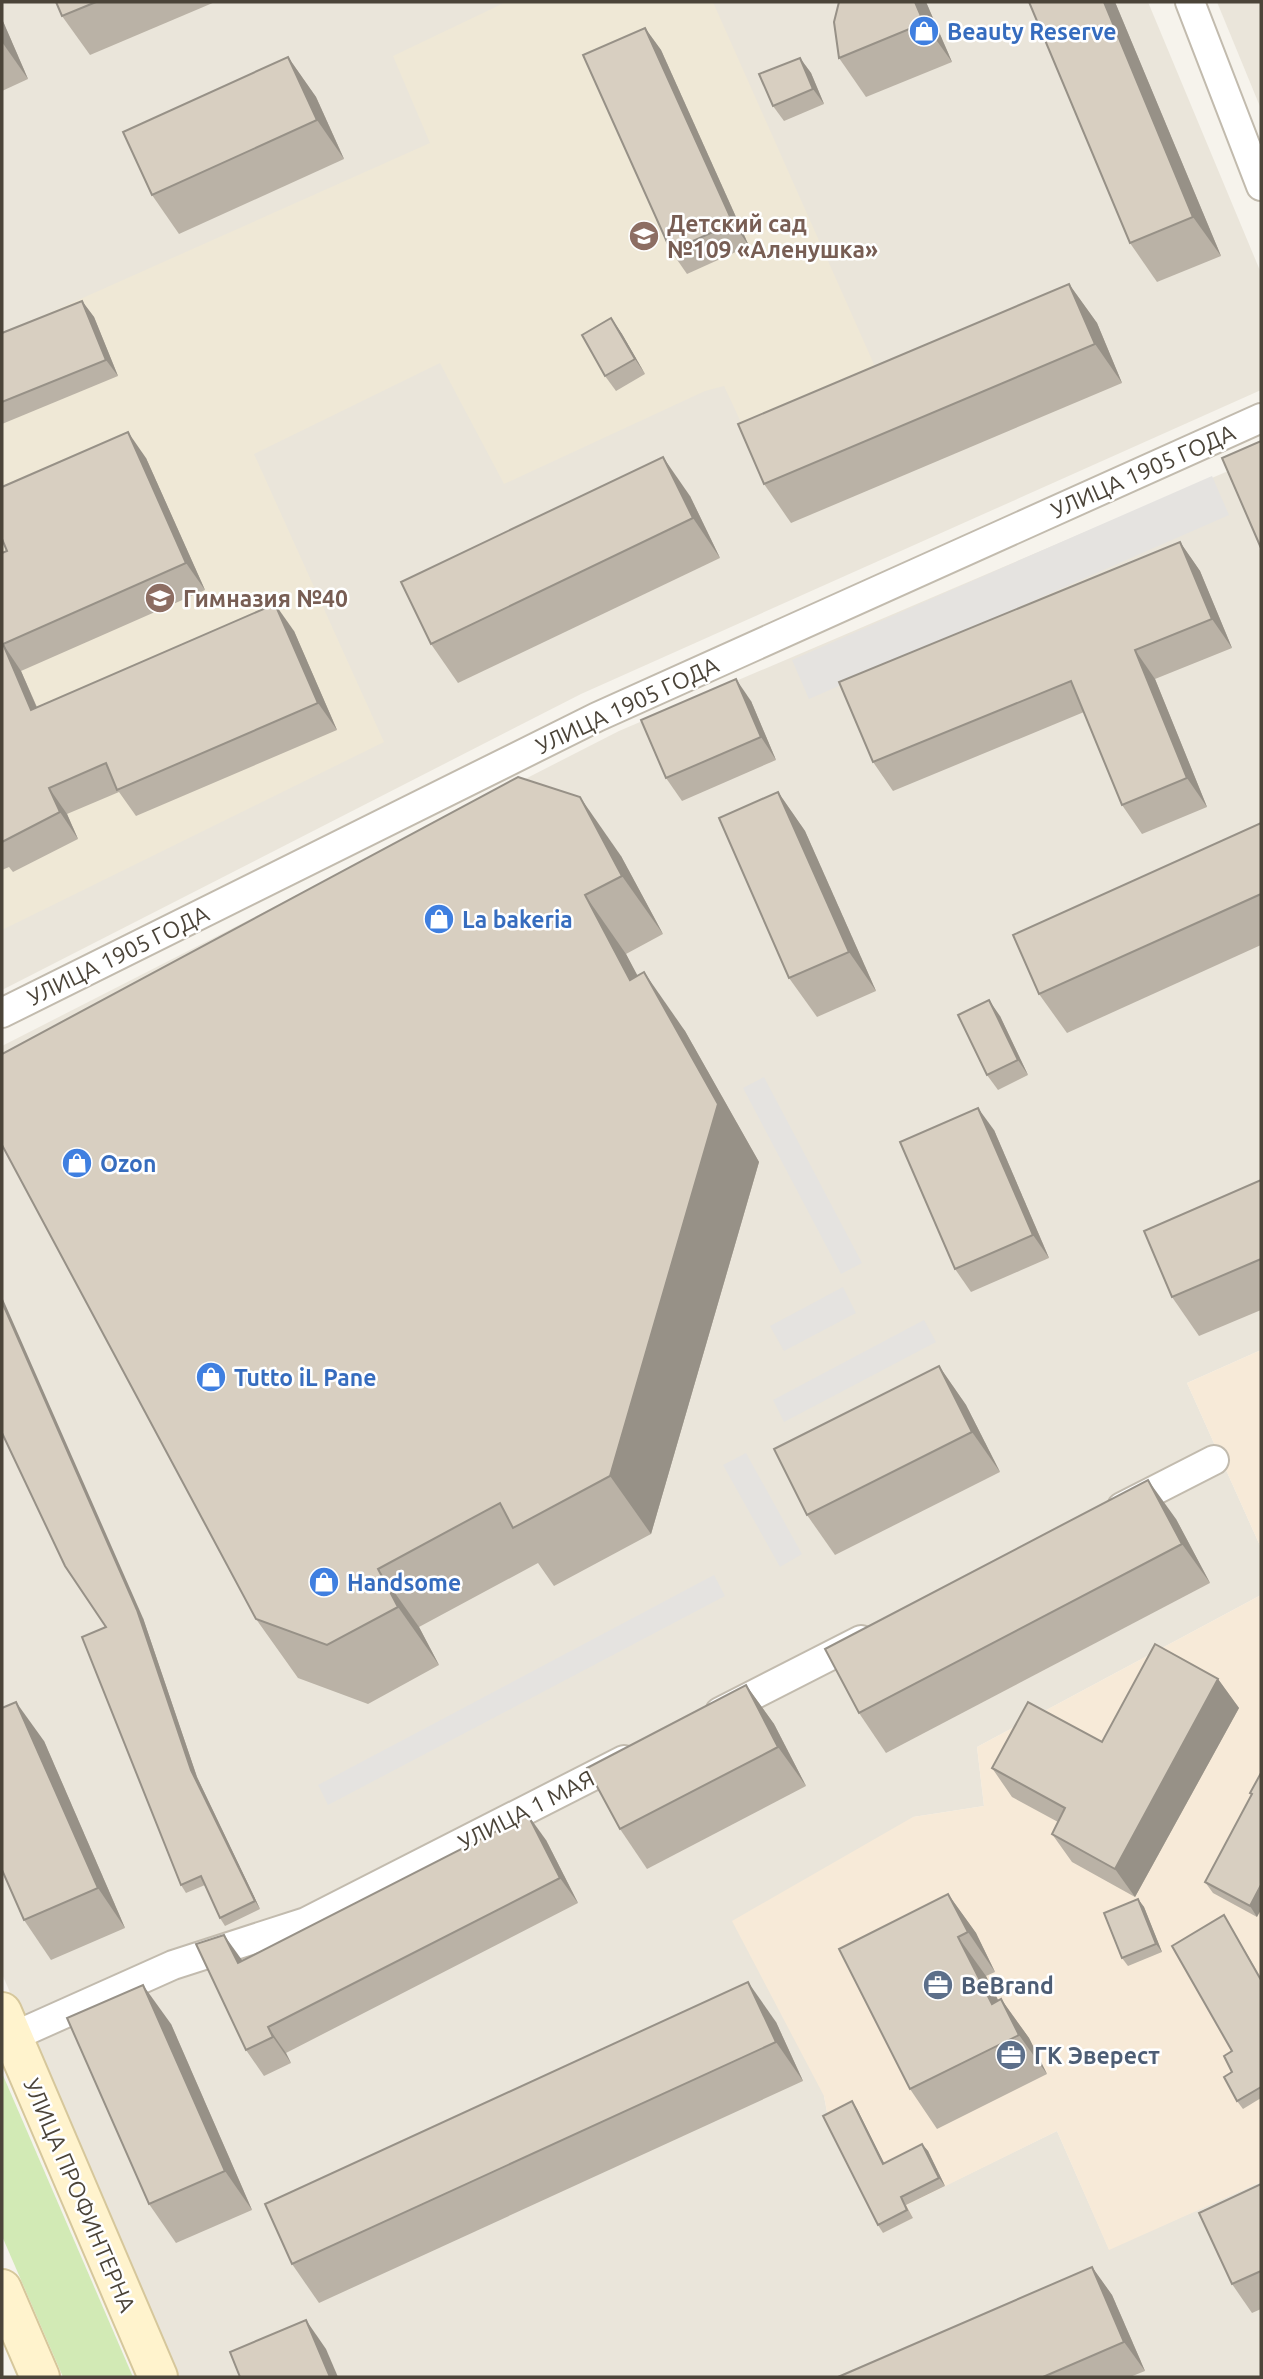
<svg xmlns="http://www.w3.org/2000/svg" width="1263" height="2379" font-family="Ubuntu,sans-serif">
	<style>
		.residential { fill: #eae5da }
		.commercial { fill: #f7ead8 }
		.education { fill: #efe8d6 }
		.green { fill: #d2eab5 }
		.parking { fill: #e5e3e0 }
		.lines { fill: none; stroke-linecap: round; stroke-linejoin: round }
		.street-casing { stroke: #c2bbae; stroke-width: 32 }
		.secondary-casing { stroke: #d6c79b; stroke-width: 42 }
		.street { stroke: #fff; stroke-width: 28 }
		.secondary { stroke: #fff3cd; stroke-width: 38 }
		.wall { fill: #bab2a6 }
		.shaded-wall { fill: #979187 }
		.building { fill: #d8cfc1; stroke: #979187; stroke-width: 2 }
		.labels { text-anchor: middle; dominant-baseline: central; stroke-width: 5; stroke-linejoin: round; paint-order: stroke }
		.shop-label { font-size: 23px; font-weight: bold; fill: #366cbe; stroke: #fff; text-anchor: start }
		.education-label { font-size: 23px; font-weight: bold; fill: #785e54; stroke: #fff; text-anchor: start }
		.street-label { font-size: 23px; fill: #4b4439; stroke: #fff }
		.service-label { font-size: 23px; font-weight: bold; fill: #4e5e75; stroke: #fff; text-anchor: start }
	</style>
	<rect width="100%" height="100%" fill="#f6f3ec"/>
	<g class="residential">
		<path d="M2,2h1146l113,271v117l-680,304 -579,296z"/>
		<path d="M1217,2h44v107z"/>
		<path d="M1261,457v893l-74,33 74,165v47l-284,152 7,59 -71,11 -89,279 5,27 77,82 151,-74 52,118 152,-67v195h-1083l-176,-403v-928l617,-315z"/>
	</g>
	<g class="commercial">
		<path d="M1261,1350v198l-74,-165z"/>
		<path d="M1261,1595v587l-152,68 -52,-119 -150,74 6,13 -30,15 -54,-110 -5,-27 -92,-175 181,-104 71,-11 -7,-59z"/>
	</g>
	<path class="education" d="M506,2h207l168,378 -134,55 -23,-49 -19,5 -201,93 -64,-121 -186,91 130,288 -382,188v-596l428,-191 -37,-87z"/>
	<path class="green" d="M2,2073l131,304h-70l-61,-141z"/>
	<g class="parking">
		<path d="M1212,476l17,39 -420,184 -17,-39z"/>
		<path d="M764,1077l98,186 -21,11 -98,-186z"/>
		<path d="M843,1287l13,26 -72,38 -14,-25z"/>
		<path d="M924,1320l12,22 -152,80 -11,-22z"/>
		<path d="M746,1453l56,101 -22,13 -57,-102z"/>
		<path d="M714,1575l11,21 -397,209 -10,-20z"/>
	</g>
	<g class="lines">
		<g class="street-casing">
			<g id="street">
				<path d="M1190,2l71,184"/>
				<path d="M2,1013l595,-296 664,-299"/>
				<path d="M1122,1507l92,-47"/>
				<path d="M720,1712l141,-72"/>
				<path d="M12,2037l161,-72 133,-43 318,-162"/>
			</g>
		</g>
		<g class="secondary-casing">
			<g id="secondary">
				<path d="M2,2012l156,365"/>
				<path d="M2,2289l38,88"/>
			</g>
		</g>
		<use href="#street" class="street"/>
		<use href="#secondary" class="secondary"/>
	</g>
	<g class="wall">
		<path d="M56,2h159l-125,53 -28,-39z"/>
		<path d="M926,2l26,60 -86,35 -27,-39z"/>
		<path d="M1029,2h86l106,254 -64,26 -27,-39z"/>
		<path d="M2,19l26,60 -26,12z"/>
		<path d="M645,28l16,22 88,196 -62,28 -16,-23z"/>
		<path d="M288,57l28,40 28,62 -165,75 -27,-39z"/>
		<path d="M800,58l11,15 13,31 -40,17 -11,-15z"/>
		<path d="M1069,284l28,39 25,60 -331,140 -27,-39z"/>
		<path d="M82,301l12,16 24,59 -116,48v-91z"/>
		<path d="M611,318l11,16 23,40 -29,17 -11,-15z"/>
		<path d="M146,458l59,132 -184,81 16,36 257,-76 43,99 -201,86 -17,-24 -52,22 11,25 -65,33 -4,-5 -7,3v-317l5,-2z"/>
		<path d="M690,496l30,62 -262,125 -27,-39z"/>
		<path d="M1180,542l20,29 32,77 -77,31 52,128 -65,27 -20,-29 -38,-93 -191,79 -20,-29z"/>
		<path d="M751,701l25,59 -94,41 -16,-23z"/>
		<path d="M778,792l27,39 71,160 -59,26 -28,-39z"/>
		<path d="M1261,823v122l-194,88 -28,-39z"/>
		<path d="M621,856l42,78 -37,20 11,22 48,55 74,131 -108,372 -97,52 -16,-23 -119,64 20,38 -71,39 -70,-26 -42,-59 -254,-474z"/>
		<path d="M1000,1016l28,59 -30,15 -11,-15z"/>
		<path d="M994,1130l55,128 -78,34 -16,-23z"/>
		<path d="M1261,1180v130l-62,26 -27,-39z"/>
		<path d="M939,1366l27,39 34,67 -165,83 -28,-40z"/>
		<path d="M1176,1519l34,64 -324,170 -27,-40z"/>
		<path d="M143,1618l54,159 63,132 -35,17 -5,-8 -15,-33 -19,8 -5,-8 -75,-258z"/>
		<path d="M1218,1679l21,29 -104,189 -63,-35 -20,-28 6,-12 -46,-25 -20,-29 110,-26z"/>
		<path d="M746,1685l28,39 32,62 -159,83 -27,-40z"/>
		<path d="M44,1741l81,187 -74,32 -27,-40z"/>
		<path d="M1261,1773l-4,144 -44,-24 -8,-11 47,-87 -2,-2z"/>
		<path d="M546,1840l32,63 -292,150 5,10 -27,13 -18,-26 -4,-89z"/>
		<path d="M948,1894l28,39 19,39 -9,4 12,24 3,-1 28,39 18,36 -110,55 -27,-40z"/>
		<path d="M1138,1899l6,8 18,45 -34,14 -6,-8z"/>
		<path d="M1224,1915l37,63v120l-18,11 -6,-8 -5,-29z"/>
		<path d="M776,2022l27,59 -484,222 -27,-39z"/>
		<path d="M171,2024l81,186 -76,33 -27,-39z"/>
		<path d="M852,2101l5,8 27,54 38,-19 6,7 17,35 -39,19 7,13 -30,15 -5,-8z"/>
		<path d="M1261,2184v125l-9,4 -20,-29z"/>
		<path d="M1092,2267l20,28 33,76 -15,6h-292z"/>
	</g>
	<g class="shaded-wall">
		<path d="M915,2h11l26,60 -28,-39z"/>
		<path d="M1104,2h11l106,254 -28,-39z"/>
		<path d="M2,19l26,60 -26,-37z"/>
		<path d="M645,28l16,22 88,196 -16,-23z"/>
		<path d="M288,57l28,40 28,62 -27,-39z"/>
		<path d="M800,58l11,15 13,31 -11,-15z"/>
		<path d="M1069,284l28,39 25,60 -27,-39z"/>
		<path d="M82,301l12,16 24,59 -12,-16z"/>
		<path d="M611,318l11,16 23,40 -10,-15z"/>
		<path d="M128,432l18,26 59,132 -19,-27z"/>
		<path d="M663,457l27,39 30,62 -27,-40z"/>
		<path d="M1180,542l20,29 32,77 -20,-29z"/>
		<path d="M275,604l19,27 43,99 -19,-27z"/>
		<path d="M3,644l18,27 28,65 -18,-26z"/>
		<path d="M1135,650l20,29 52,128 -20,-29z"/>
		<path d="M736,679l15,22 25,59 -15,-23z"/>
		<path d="M49,788l18,26 11,25 -18,-27z"/>
		<path d="M778,792l27,39 71,160 -27,-39z"/>
		<path d="M580,797l41,59 42,78 -41,-58z"/>
		<path d="M585,895l41,59 45,84 -41,-58z"/>
		<path d="M644,972l41,59 74,131 -108,372 -41,-58z"/>
		<path d="M989,1000l11,16 28,59 -10,-15z"/>
		<path d="M978,1108l16,22 55,128 -16,-23z"/>
		<path d="M2,1297l141,321 54,159 63,132 -5,-8 -64,-131 -189,-468z"/>
		<path d="M939,1366l27,39 34,67 -28,-40z"/>
		<path d="M1148,1480l28,39 34,64 -28,-39z"/>
		<path d="M378,1569l41,58 20,38 -41,-58z"/>
		<path d="M1218,1679l21,29 -104,189 -20,-28z"/>
		<path d="M746,1685l28,39 32,62 -28,-39z"/>
		<path d="M16,1702l28,39 81,187 -27,-40z"/>
		<path d="M528,1815l18,25 32,63 -18,-25z"/>
		<path d="M1261,1885v25l-4,7 -7,-11z"/>
		<path d="M948,1894l28,39 19,39 -27,-40z"/>
		<path d="M1138,1899l6,8 18,45 -6,-8z"/>
		<path d="M224,1935l18,25 14,29 -18,-26z"/>
		<path d="M958,1937l28,39 30,60 -24,-32z"/>
		<path d="M748,1982l28,40 27,59 -27,-39z"/>
		<path d="M143,1985l28,39 81,186 -27,-39z"/>
		<path d="M1001,1999l28,39 18,36 -28,-39z"/>
		<path d="M268,2027l18,26 5,10 -18,-26z"/>
		<path d="M852,2101l5,8 31,62 -5,-7z"/>
		<path d="M922,2144l6,7 17,35 -6,-8z"/>
		<path d="M1092,2267l20,28 33,76 -21,-29z"/>
		<path d="M306,2320l20,29 12,28h-8z"/>
	</g>
	<g class="building">
		<path d="M56,2h40l-34,14z"/>
		<path d="M839,2h76l9,21 -85,35 -5,-36z"/>
		<path d="M1029,2h75l89,215 -63,26z"/>
		<path d="M645,28l88,195 -62,28 -88,-196z"/>
		<path d="M288,57l29,63 -165,75 -29,-63z"/>
		<path d="M800,58l13,31 -40,17 -14,-32z"/>
		<path d="M1069,284l26,60 -331,140 -26,-60z"/>
		<path d="M82,301l24,59 -104,42v-69z"/>
		<path d="M611,318l24,41 -30,17 -23,-41z"/>
		<path d="M128,432l58,131 -183,81 28,66 244,-106 43,99 -201,87 -11,-27 -57,25 11,24 -58,30v-289l5,-2 -5,-12v-52z"/>
		<path d="M1261,441v107l-39,-90z"/>
		<path d="M663,457l30,61 -262,126 -30,-62z"/>
		<path d="M1180,542l32,77 -77,31 52,128 -65,27 -51,-124 -198,81 -34,-80z"/>
		<path d="M736,679l25,58 -95,41 -25,-58z"/>
		<path d="M518,777l62,20 42,79 -37,19 45,85 14,-8 74,132 -108,372 -97,52 -13,-25 -122,66 20,38 -71,38 -71,-26 -254,-474v-91z"/>
		<path d="M778,792l71,160 -60,26 -70,-160z"/>
		<path d="M1261,823v71l-222,100 -26,-59z"/>
		<path d="M989,1000l29,60 -31,15 -29,-60z"/>
		<path d="M978,1108l55,127 -78,34 -55,-127z"/>
		<path d="M1261,1180v79l-89,38 -28,-66z"/>
		<path d="M2,1302l135,308 54,160 64,131 -35,17 -19,-42 -20,9 -99,-248 24,-10 -41,-61 -63,-133z"/>
		<path d="M939,1366l33,66 -165,83 -33,-66z"/>
		<path d="M1148,1480l34,64 -323,169 -34,-64z"/>
		<path d="M1155,1644l63,35 -103,190 -63,-35 13,-26 -73,-40 36,-66 74,40z"/>
		<path d="M746,1685l32,62 -158,82 -33,-61z"/>
		<path d="M16,1702l82,186 -74,32 -22,-50v-162z"/>
		<path d="M1261,1773v112l-11,21 -45,-24 47,-88 -2,-1z"/>
		<path d="M528,1815l32,63 -292,149 5,10 -27,13 -50,-106 28,-9 14,28z"/>
		<path d="M948,1894l20,38 -10,5 34,67 9,-5 18,36 -109,54 -71,-140z"/>
		<path d="M1138,1899l18,45 -34,14 -18,-45z"/>
		<path d="M1224,1915l37,65v107l-24,14 -13,-24 8,-5 -8,-16 8,-5 -60,-105z"/>
		<path d="M748,1982l28,60 -484,222 -27,-60z"/>
		<path d="M143,1985l82,186 -76,33 -82,-186z"/>
		<path d="M852,2101l31,63 39,-20 17,34 -38,19 6,13 -29,15 -55,-109z"/>
		<path d="M1261,2184v87l-29,13 -33,-71z"/>
		<path d="M1092,2267l32,75 -81,35h-205z"/>
		<path d="M306,2320l24,57h-90l-10,-25z"/>
	</g>
	<defs>
		<g id="shop-disc" transform="scale(1.575)"><circle r="9.5" fill="#3f7fe0" stroke="#fff"/><path d="M-5-2.5h2.3a2.7 3.5 0 0 1 5.4 0H5L5.5 6h-11ZM-1.5-2.5h3a1.5 2.3 0 0 0-3 0Z" fill="#fff"/></g>
		<g id="school-disc" transform="scale(1.575)"><circle r="9.5" fill="#8d6e63" stroke="#fff"/><path d="M0-5L7-2L0 1L-7-2ZM-4 1L0 2.5L4 1V4Q0 6-4 4Z" fill="#fff"/></g>
		<g id="office-disc" transform="scale(1.575)"><circle r="9.5" fill="#5c6f8a" stroke="#fff"/><path d="M-6-3h4V-5.5h4V-3h4V5H-6ZM-1-4.5V-3h2v-1.5ZM-6 0V1H6V0Z" fill="#fff"/></g>
	</defs>
	<g fill-rule="evenodd">
		<use href="#shop-disc" x="924" y="31"/>
		<use href="#school-disc" x="644" y="236"/>
		<use href="#school-disc" x="160" y="598"/>
		<use href="#shop-disc" x="439" y="919"/>
		<use href="#shop-disc" x="77" y="1163"/>
		<use href="#shop-disc" x="211" y="1377"/>
		<use href="#shop-disc" x="324" y="1582"/>
		<use href="#office-disc" x="938" y="1985"/>
		<use href="#office-disc" x="1011" y="2055"/>
	</g>
	<g class="labels">
		<g class="shop-label">
			<text x="947" y="31">Beauty Reserve</text>
			<text x="462" y="919">La bakeria</text>
			<text x="100" y="1163">Ozon</text>
			<text x="234" y="1377">Tutto iL Pane</text>
			<text x="347" y="1582">Handsome</text>
		</g>
		<g class="education-label">
			<text x="667" y="223">Детский сад<tspan x="667" dy="26">№109 «Аленушка»</tspan></text>
			<text x="183" y="598">Гимназия №40</text>
		</g>
		<g class="street-label">
			<text transform="translate(1143 471) rotate(-24)">УЛИЦА 1905 ГОДА</text>
			<text transform="translate(627 705) rotate(-25)">УЛИЦА 1905 ГОДА</text>
			<text transform="translate(118 955) rotate(-26)">УЛИЦА 1905 ГОДА</text>
			<text transform="translate(526 1810) rotate(-27)">УЛИЦА 1 МАЯ</text>
			<text transform="translate(80 2195) rotate(67)">УЛИЦА ПРОФИНТЕРНА</text>
		</g>
		<g class="service-label">
			<text x="961" y="1985">BeBrand</text>
			<text x="1034" y="2055">ГК Эверест</text>
		</g>
	</g>
	<rect width="1263" height="2379" fill="none" stroke="#4b4439" stroke-width="7"/>
</svg>
